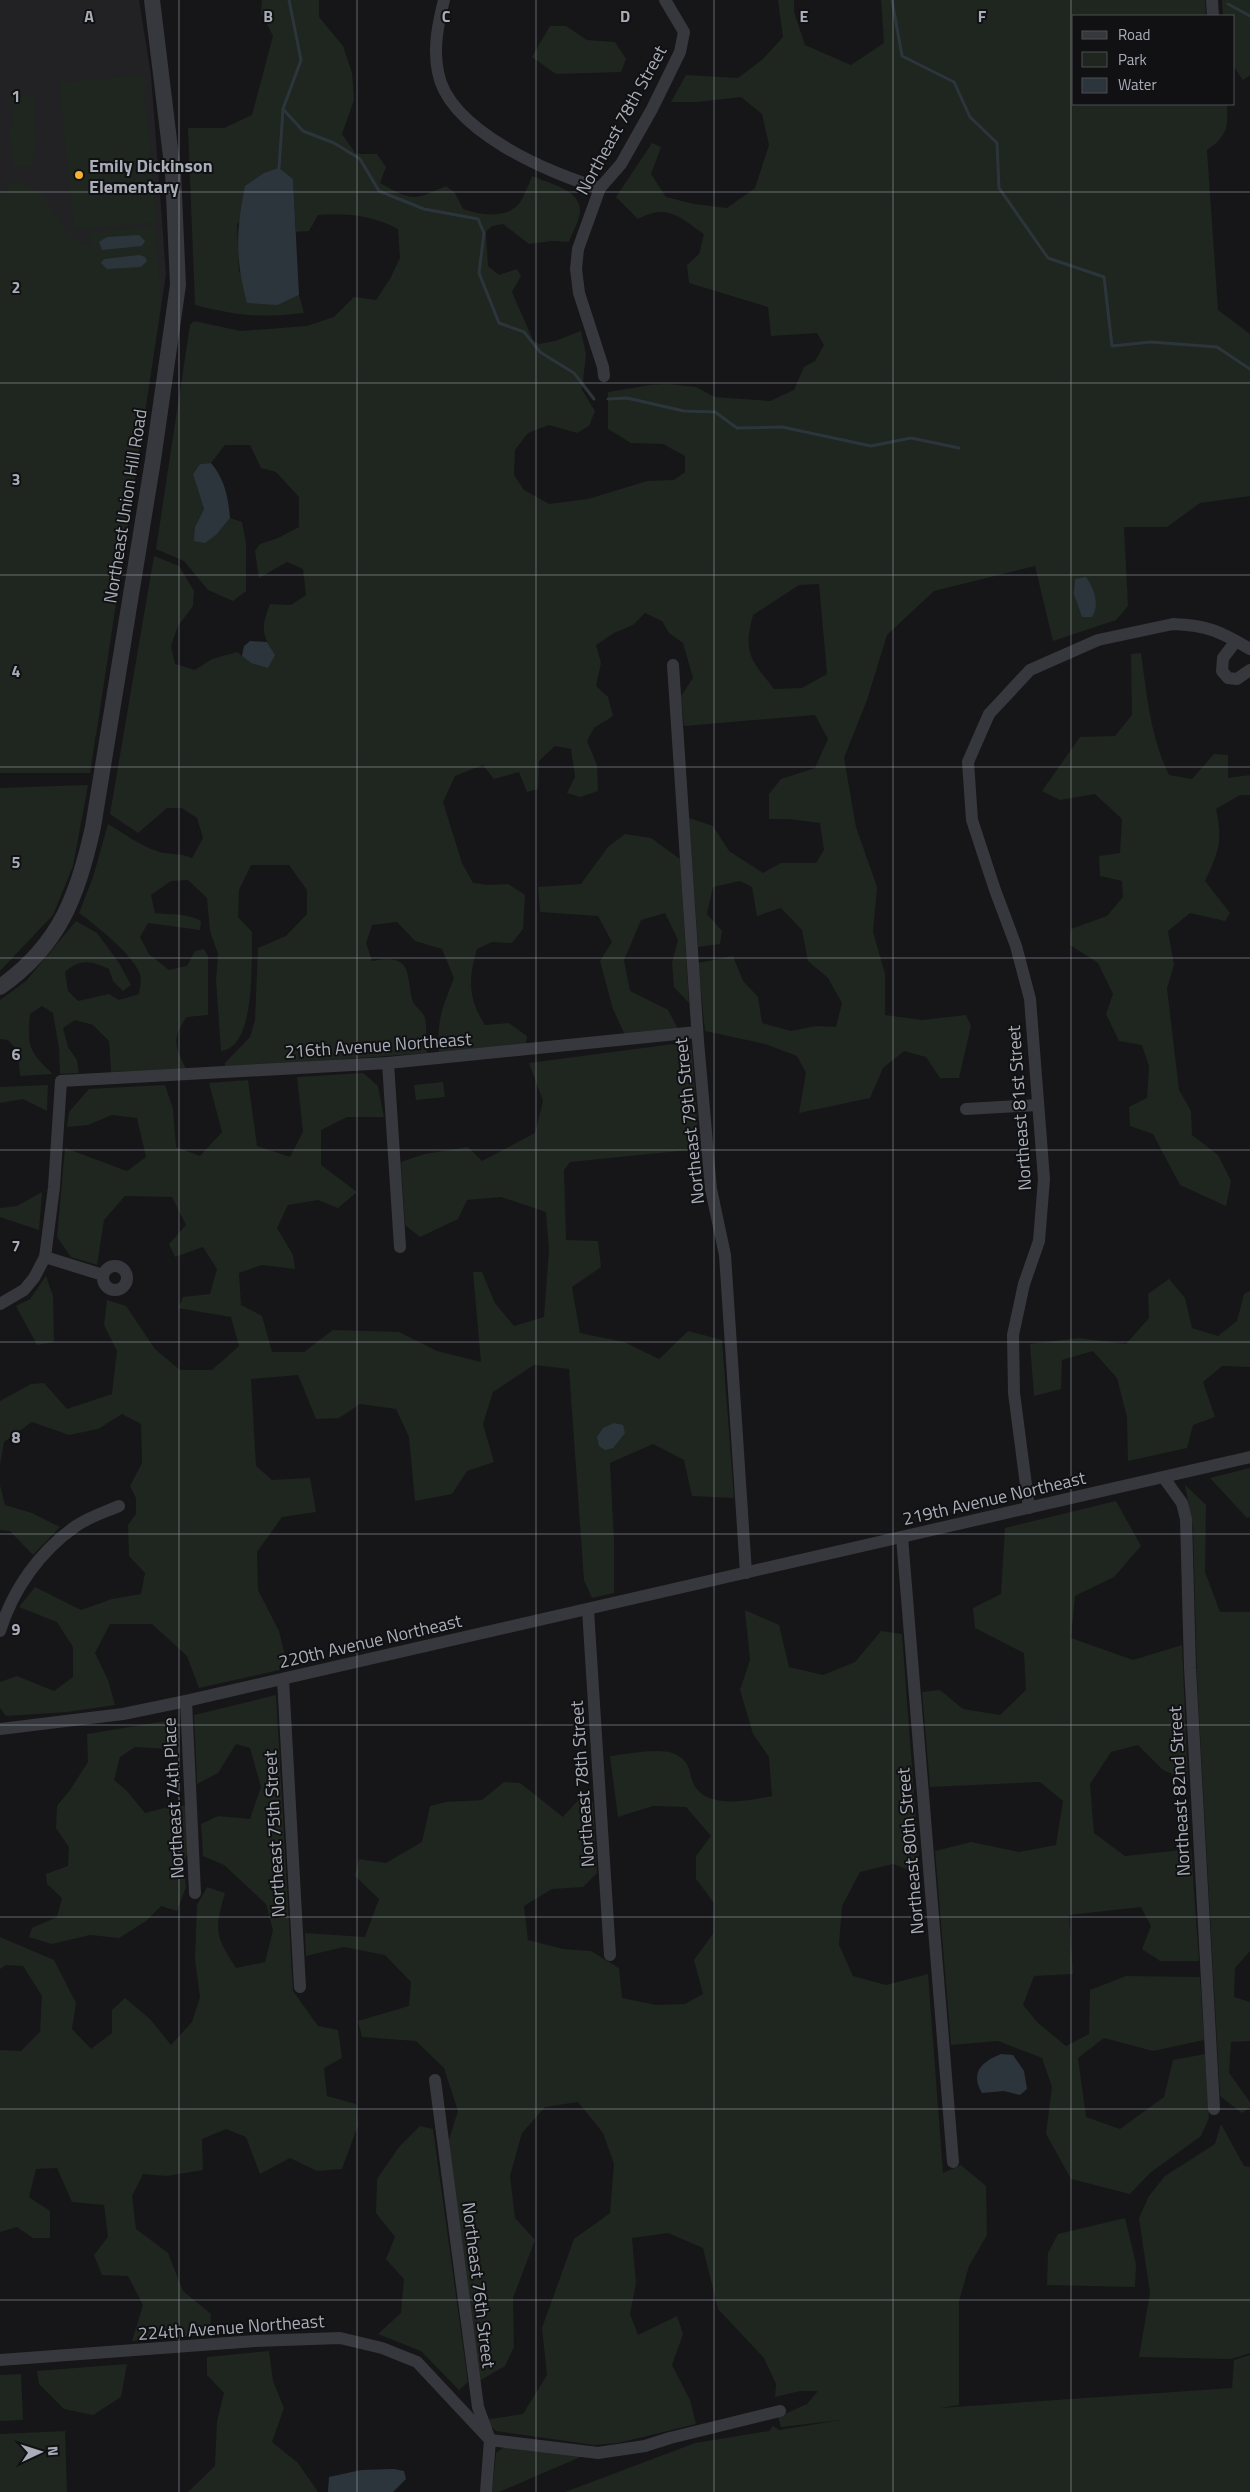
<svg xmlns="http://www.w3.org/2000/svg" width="1250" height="2492" font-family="'Titillium Web',sans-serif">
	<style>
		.built { fill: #222225 }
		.green { fill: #1e261f; fill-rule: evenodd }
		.water { fill: #2c353c }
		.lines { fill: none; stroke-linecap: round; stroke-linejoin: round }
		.stream { stroke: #2c353c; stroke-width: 3 }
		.minor { stroke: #37383d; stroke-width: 12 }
		.tertiary { stroke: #37383d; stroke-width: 16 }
		.grid { fill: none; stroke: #a8adb8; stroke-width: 1; stroke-opacity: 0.55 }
		.poi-dot { fill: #f2b134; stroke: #111113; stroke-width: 2 }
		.labels { text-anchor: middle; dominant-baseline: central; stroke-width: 4; stroke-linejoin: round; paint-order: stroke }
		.street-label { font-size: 18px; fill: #a8adb8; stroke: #111113 }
		.poi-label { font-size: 18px; font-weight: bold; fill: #a8adb8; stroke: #111113; text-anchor: start }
		.grid-label { font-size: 16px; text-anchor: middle; font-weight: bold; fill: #a8adb8; stroke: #111113; stroke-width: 4; stroke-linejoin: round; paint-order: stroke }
	</style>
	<rect width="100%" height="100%" fill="#161618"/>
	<path class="built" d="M0,0h139l12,75 15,199 -70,462 -96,3z"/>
	<g class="green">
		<path d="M262,0h57v17l24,29 9,27 2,27 -12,34 14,20h21l9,13 -6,16c32,18 33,18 66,3l9,7 8,16c17,6 46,11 58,-8 4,-8 8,-17 11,-25 16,7 50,14 48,36 -1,10 -8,21 -11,30l-17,-1 -23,3 -26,-20 -11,2 -6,6 2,34 11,9 18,-6 4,7 -9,16 21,48 6,4 16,-3 26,-10 5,23 -4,36 13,21 -6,15 -12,7 -28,-8 -21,8 -13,17 -1,25 10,15 25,14 39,-5 59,-18 27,-1 11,-8v-16l-22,-12 -32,-1 -23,-14v-37l42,-7 18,-1 28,3 19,10 55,4 24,-11 10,-23 11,-6 9,-16 -7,-12 -46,3 -3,-29 -79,-24 -2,-18 12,-11 5,-20c-25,-17 -36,-31 -66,-15l-22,-22 36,-54 9,4 -10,27 15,23 28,7 33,4 28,-20 14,-43 -7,-31 -21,-17 -44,5h-26l15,-27 52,3 25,-19 20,-22 -5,-37h16v12l11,33 46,20 33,-22 -3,-43h324l1,16h-132v88h153c1,23 1,32 -20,46l11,160 32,24v162l-50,7 -33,24h-43l4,79 -12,14 -63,21 -18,-75 -101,25 -47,44 -20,65 -23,58 12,69 21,60 -4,45 12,42v41l37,5 44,-5 5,11 -12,52h-19l-14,-21 -22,-6 -21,17 -13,30 -71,15 7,-40 -9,-17 -32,-12 -60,-13 -7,-68 35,-7 10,25 15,16 4,26 29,8 25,-5 20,1 6,-24 -14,-25 -20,-17 -6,-31 -21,-22 -24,8 -5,-29 -12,-6 -27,6 -6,27 15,17 -2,13 -22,3 -9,-129 24,8 16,25 34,22 18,-10h35l8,-13 -4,-27 -31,-4h-20v-25l12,-15 34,-11 13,-29 -13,-24 -131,11 -3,-30 12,-18 -10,-35 -14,-10 -7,-12 -17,-8 -12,12 -19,8 -18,12 5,18 -5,23 12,11 5,19 -19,12 -7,13 10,24 1,26 -18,6 -13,-4 8,-16 -4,-28 -16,-3 -16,15 -1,28 -11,3 -8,-20 -25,7 -11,-14 -28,11 -12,26 19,61 11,20 15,2 20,-1 17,11 -2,34 -11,14 -20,-1 -15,7c-9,31 -9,49 8,76l24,-2 18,13 -1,8 -87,8c-2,-34 3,-43 15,-74l-12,-29 -27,-8 -18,-19 -25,3 -6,18 6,18c39,-7 34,8 40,38 2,8 11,12 13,19 2,11 1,24 2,35l-202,15v-5l25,-26 5,-17 3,-72 28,-12 21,-22v-24l-18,-25h-38l-12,25 -1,27 14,15c-1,26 5,115 -31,119l-5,-71 2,-26 -8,-23 -3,-33 -19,-18 -17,1 -20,14 4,18c15,2 33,0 46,8l-1,9 -52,-7 -8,14 9,17 20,16 18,-4 8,-15 9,-2 4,7v59l-21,2c-16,21 -12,30 -1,52l-75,3 -2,-31 -16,-16 -18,-5 -12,8 5,19 9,13 2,13 -19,1 -1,-26 -6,-35 -11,-7 -12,8c-3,32 -1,38 23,60l-33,2 -2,-25 -10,-11 -8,-1v-39l26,-19 50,-60 21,12 22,30 12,22 -8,6 -10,-10 -4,-12c-18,-8 -28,-11 -44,3l3,19 10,10 31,-7 10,6 20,-6c1,-7 3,-13 1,-20 -6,-18 -45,-50 -61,-61l14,-36 15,-53c15,9 40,27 57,29 11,2 16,0 27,5l11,-20 -6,-20 -15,-10h-15l-29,25 -28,-19 44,-258 25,10 15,25 -1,15 -15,20 -7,20 4,18 20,6 17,-11 25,-7 14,11 24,-8c-14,-22 -14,-27 -5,-51l21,1 15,-10 -3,-26 -16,-7 -28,16 -4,-27 5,-7 18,-6 21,-11v-30l-23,-25 -15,-4 -11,-23h-25l-14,18 -11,1 -7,10 11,35 -9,18 22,7 13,-16 12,4 4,21v48l-13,10 -25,-11 -24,-29 -28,-12 34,-224 4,-4 47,10 66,-5 27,-9 20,-20 22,3 14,-21 10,-21 -2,-29c-27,-14 -50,-16 -80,-14l-9,16 -13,1 -3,-53 -56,45 2,48 39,33 21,-10 5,18c-44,5 -66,3 -109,-8l-7,-177h36l28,-13 21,-79 -12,-23zM819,584l8,90 -25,14 -28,1c-24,-31 -31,-35 -21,-74l46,-30z"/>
		<path d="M1222,0h28v75l-7,5 -9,-13v-51h-11z"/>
		<path d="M550,26h16l21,14 28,2 11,17 -5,13 -65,2 -24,-17z"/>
		<path d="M143,75l14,147 -83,8 -15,-147z"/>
		<path d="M34,95l2,59 -4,1 1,11 -20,2 -4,-41h4l-3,-30z"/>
		<path d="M14,179l26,12 28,42 23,16 -1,-17 66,-7 5,80 -71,468h-90v-578z"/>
		<path d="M1141,653c6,42 9,83 28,122l23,4 22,-25 14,1v23l22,-3v20h-10l-24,14c7,32 3,42 -11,72l25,32 -5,8 -35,-8 -22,18 6,34 -7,23 12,102 12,21 1,24 26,20 13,26 -5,25 -46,-21 -27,-51 -23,-8 -1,-19 18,-9 2,-32 -7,-21 -23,-4 -13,-27 7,-20 -15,-31 -28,-18 1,-16 36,-13 16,-19 -1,-16 -22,-5 -1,-20 21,-3 2,-34 -27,-25 -35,6 -18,-9 38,-54 35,-1 17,-21 -1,-61z"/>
		<path d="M88,785l-15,81 -20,49 -53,56v-183z"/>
		<path d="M625,834l26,4 29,21 9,144 -15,-16 -2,-24 6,-23 -13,-27 -24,7 -17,40 6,31 38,19 10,19 -53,6 -12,-26 -13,-48 12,-19 -14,-26 -58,-4 -2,-25 43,-3 27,-37z"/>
		<path d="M681,1043l11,8 7,98 -129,13 -6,8 2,70 32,1 3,26 -29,20 8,46 44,9 35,17 29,-28 34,9 12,158 -42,-2 -8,-36 -31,-16 -43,19 4,77v53l-22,5 -8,-18 -15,-211 -35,-4 -41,27 -10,32 11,38 -27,9 -15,23 -37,7 -6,-64 -13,-28 -36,-5 -21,14 -23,1 -18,-44 -47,4 5,87 16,14 38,-2 6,34 -34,5 -25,35 1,38 21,41 9,37 -89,20 -12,-32 -35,-32h-42l-15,29 13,27 7,25 -48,7 -61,4 -6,-8v-26l17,-6 37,15 19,-14v-30l-16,-25 -38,-15 16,-20 46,23 31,-11 29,-5 4,-21 -16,-17 -1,-31 8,-11v-16l-6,-12 12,-23 -1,-39 -19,-10 -24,15 -29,6 -37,-13 -28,20 -4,23v-64l31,-17 13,-1 23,26 45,-15 5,-43 -13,-26 3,-25 19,6 29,43 25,21h32l27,-24 -8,-29 -53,-9 5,-11 27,-3 7,-25 -14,-22 -28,10 -6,-13 17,-19 -14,-28 -47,-1 -21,24 -7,45 -26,-8 -14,-20 8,-89 62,23 19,-14 -9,-39 -25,-3 -24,10 -21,2 2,-15 20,-23 76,-4 8,24 3,38 24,9 22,-24 -13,-49 39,-3 9,66 33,11 13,-25 -6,-55 66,-4 15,13 6,31h-37l-26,13v35l36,27 -19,16 -20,-8 -30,5 -11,23 16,27 2,14 -33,-4 -23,8 2,32 21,11 10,36h32l29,-22 66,2 38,19 44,11 -8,-90h9l13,31 19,23 30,-9 5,-67 -3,-38 -45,-15 -34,3 -9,19 -38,18 -15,-12 -4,-63 24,-8 43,-7 14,14 53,-28 8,-32 -14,-38z"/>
		<path d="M443,1082l2,15 -29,3 -2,-15z"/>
		<path d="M48,1085l-1,26 -24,-12 -23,4v-16z"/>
		<path d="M42,1192l-3,38 -39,-13v-9l17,-2z"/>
		<path d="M46,1276l7,20 1,46 -17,3 -21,-39 14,-7z"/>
		<path d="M1169,1279l16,19 7,30 26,8 19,-15 7,-27 6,-3v76l-28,-1 -19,16 12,35 -22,8 -6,23 -59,13 -1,-44 -10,-39 -24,-27 -31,9 -1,29 -27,7 -4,-52 49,-6 47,6 23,-26 -1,-24z"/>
		<path d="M1250,1468v49l-3,1 -37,-40z"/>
		<path d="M0,1485l5,20 27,8 28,14 -27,28 -23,-24 -10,-1z"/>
		<path d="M1185,1485l21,20 -1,67 15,40h30v339l-15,17 -1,29 16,5v39l-19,1 -2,31 21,29v5l-8,6 -22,-17 -23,-417 -4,-152z"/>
		<path d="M1116,1501l25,45 -27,31 -39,19 -4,42 62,22 49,-15 6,136 -25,-11 -25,-25 -27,7 -21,32 4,49 31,23 66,-7 8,112h-39l-18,-12 9,-23 -10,-19 -72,8 4,59 -39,2 -11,29 15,18 28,23 23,-12 1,-44 36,-14 74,1 4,63 -51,11 -49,-13 -26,20 8,59 34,12 44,-32 9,-37 32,-6 4,64 -8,18 -51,37 -20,21 -59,-15 -25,-45 6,-47 -10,-29 -44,-17 -47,4 -16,-194 36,-9 48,10 37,-7 7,-44 -23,-19 -110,5 -8,-95 18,-2 23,19 37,6 26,-25 -2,-37 -49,-25 -2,-20 28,-14 4,-66z"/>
		<path d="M745,1610l34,15 10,42 34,8 32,-13 26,-31 21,3 18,240 -27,-10 -33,8 -18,34 -3,39 14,31 33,9 42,-11 15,199 18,-8 25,21 1,49 -18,31 -10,35v104l-19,3 292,-20 2,-28 16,-5v137h-685l130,-49 74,-12 4,-5 6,4 62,-10 -60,7 -3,-10 29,-13 11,-13h-18l-25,6 1,-13 -12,-26 -46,-49 -15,-61 -35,-15 -36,5 4,45 -6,31 8,21 39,-19 6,18 -11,31 18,35 6,24 -78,19 -24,2 -98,-14 -11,-11 38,-6 24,-39 -5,-47 32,-89 36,-26 4,-49 -11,-31 -25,-31 -33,5 -23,26 -12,43 5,42 20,22 -22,58 1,49 -9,19 -26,15 -31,-238 10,-32 -14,-43 -28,-27 -54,-4 -4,-16 51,-15 2,-24 -26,-27 -41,-8 -38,9 -1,-23 60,4 14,-38 -24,-23 4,-17 27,4 36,-21 8,-36 16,-4 36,-2 22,-18 16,1 43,34 18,-20 12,5 4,71 -14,14 -31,2 -28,17 4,34 35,9 28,2 28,17 3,30 34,7 29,-1 18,-10 -9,-34 19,-26 1,-31 -18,-24v-23l15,-20 -25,-29 -33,-1 -35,11 -8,-61c17,-2 51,-9 65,-2 18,9 13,20 19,31 14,25 56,15 78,11l-3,-39 -16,-23 -13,-44 10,-30z"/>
		<path d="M276,1695l17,296 25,35 20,4 4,28 -18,10 3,28 29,8 2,21 -16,44 -25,2 -27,-13 -30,16 -14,-37 -20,-8 -24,10 1,31 -36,6 -24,-2 -11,22 4,33 32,24 15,38 28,23 -1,20 -78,7 11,-36 -15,-29 -26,-1 -8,-20 14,-18 -4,-32 -32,-3 -15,-34 -21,1 -7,28 21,14v27h-17l-16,-11 -17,5v-182l21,1 19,-19 2,-36 -19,-30 -17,-1 -6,4v-32l54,23 22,43 -4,26 19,20 21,-16v-23l13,-12 25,21 21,26 21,-23 8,-25 -5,-38 2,-54 10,-18 18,6c-11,38 -10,43 11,75l29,-6 8,-32 -7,-26 -42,-39 -21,-9 -2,-32 17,-8 32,3 11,-32 -11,-39 -14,-4 -18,29 -21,11 -3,-69z"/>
		<path d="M172,1720l5,18 -9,11 -33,-2 -15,10 -6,23 13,11 18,22 23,-6 19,-2 2,46 -6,12 3,24 -9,24 -16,-5 -15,15 -27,17 -29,-3 -38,9 -23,-7 3,-9 25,-11 5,-19 -15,-14 -1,-10 22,-8 1,-19 -13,-19 1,-22 13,-16 18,-28 -1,-28z"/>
		<path d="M1221,2124l23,42 6,1v186l-19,6 -92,-2 11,-64 -11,-75 10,-22 16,-20 50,-32z"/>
		<path d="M420,2126l13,3 35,253 -9,8 -38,-39 -43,-17 23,-21 3,-34 -18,-20 9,-22 -19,-24 1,-34 22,-32z"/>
		<path d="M1125,2218l11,46 -1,23 -88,-2 1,-32 10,-19z"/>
		<path d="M269,2351l4,30 11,27 -12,34 26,21 20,29h-130l27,-26 2,-45 7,-28 -17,-18v-18z"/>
		<path d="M127,2364l-6,33 -28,18 -29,-6 -25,-25 -2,-13z"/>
		<path d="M21,2374l2,46 -23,1v-46z"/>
		<path d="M65,2431l2,61h-67v-58z"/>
		<path d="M504,2447l81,8 -86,37h-7l4,-39z"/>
	</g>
	<g class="water">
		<path d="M279,168l14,11 6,116 -21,10 -31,-2c-12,-45 -11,-71 -2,-117l19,-13z"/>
		<path d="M139,235l6,6 -3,5 -40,4 -3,-8 8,-5z"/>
		<path d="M139,255l6,2 2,4 -6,6 -34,2 -6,-6 3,-4z"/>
		<path d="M211,463c14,17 17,33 19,55l-13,16 -12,9 -11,-2 1,-14 9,-18 -11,-35 7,-10z"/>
		<path d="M1086,577c8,11 14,28 6,40h-10l-8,-23 1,-15z"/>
		<path d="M250,641l17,1 8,13 -7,13 -17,-5 -9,-7 2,-10z"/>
		<path d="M614,1423l9,2 2,8 -12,15 -8,2 -6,-4 -2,-9 6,-9z"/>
		<path d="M1001,2054l12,1 11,16 3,18 -7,6 -16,-4 -22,2c-12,-20 -1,-31 19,-39z"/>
		<path d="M394,2469l10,2 2,8 -13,13h-65l1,-15 32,-7z"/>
	</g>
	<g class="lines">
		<g class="stream">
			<path d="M892,0l10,56 52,26 16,35 27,26 2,45 49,70 56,19 8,69 39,-4 66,5 33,22"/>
			<path d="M1228,4l22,12"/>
			<path d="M283,109l20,22 31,12 26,16 19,32 45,18 54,10 6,14 -5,40 20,50 25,9 16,20 34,21 20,26"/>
			<path d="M279,168l4,-59 18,-49 -12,-60"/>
			<path d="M608,399l19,-1 57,13 31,1 22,16 45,-1 89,19 40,-8 48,10"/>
		</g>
		<g class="minor">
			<path d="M444,0c-6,24 -11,48 -6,72 10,58 112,102 162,116"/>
			<path d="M1212,0l1,16"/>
			<path d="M604,376l-1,-9 -24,-74 -3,-24 2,-20 22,-61 21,-24 31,-55 28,-57 4,-20 -19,-32"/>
			<path d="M1236,641l-13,17 -1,13 6,7 9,1 13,-9"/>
			<path d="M673,665l25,376 13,148 14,66 21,318"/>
			<path d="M388,1063l12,184"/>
			<path d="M966,1109l72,-4"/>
			<path d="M45,1257l58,18"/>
			<circle cx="115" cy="1278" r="12"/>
			<path d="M0,1304l24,-14 10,-12 11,-21 9,-70 7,-106 327,-18 309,-31"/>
			<path d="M1164,1478l18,25 4,16 4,149 24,441"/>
			<path d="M1029,1508l-15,-115 -1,-58 11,-51 15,-43 5,-62 -14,-180 -14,-53 -21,-56 -23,-70 -4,-58 21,-48 41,-44 68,-30 75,-16c35,1 48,8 77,25"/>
			<path d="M902,1537l51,625"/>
			<path d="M588,1610l22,345"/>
			<path d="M0,1631c13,-42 40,-80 76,-105 13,-9 29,-14 43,-20"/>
			<path d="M283,1679l17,308"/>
			<path d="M186,1701l9,192"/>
			<path d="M0,1729l123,-15 63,-13 1064,-244"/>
			<path d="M435,2080l43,327 12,33 -4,52"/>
			<path d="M0,2360l255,-19 85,-3 42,10 35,14 73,78 108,13 47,-7 25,-8 110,-27"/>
		</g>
		<path class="tertiary" d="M0,987c60,-42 78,-92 93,-160l60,-367 25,-175 -5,-112 -21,-173"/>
	</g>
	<path class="grid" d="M179,0v2492M357,0v2492M536,0v2492M714,0v2492M893,0v2492M1071,0v2492M0,192h1250M0,383h1250M0,575h1250M0,767h1250M0,958h1250M0,1150h1250M0,1342h1250M0,1534h1250M0,1725h1250M0,1917h1250M0,2109h1250M0,2300h1250"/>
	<circle class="poi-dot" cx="79" cy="175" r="5"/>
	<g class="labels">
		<g class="street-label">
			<text transform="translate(621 120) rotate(-61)">Northeast 78th Street</text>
			<text transform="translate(125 506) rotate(-81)">Northeast Union Hill Road</text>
			<text transform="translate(378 1045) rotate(-4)">216th Avenue Northeast</text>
			<text transform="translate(1019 1108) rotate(-94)">Northeast 81st Street</text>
			<text transform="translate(689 1121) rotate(-96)">Northeast 79th Street</text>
			<text transform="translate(994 1498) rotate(-13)">219th Avenue Northeast</text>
			<text transform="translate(370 1641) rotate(-13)">220th Avenue Northeast</text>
			<text transform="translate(582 1784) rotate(-94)">Northeast 78th Street</text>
			<text transform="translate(1179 1791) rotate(-93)">Northeast 82nd Street</text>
			<text transform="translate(173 1798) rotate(-93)">Northeast 74th Place</text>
			<text transform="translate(274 1834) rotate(-93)">Northeast 75th Street</text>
			<text transform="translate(910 1851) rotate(-95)">Northeast 80th Street</text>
			<text transform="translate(479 2285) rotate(83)">Northeast 76th Street</text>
			<text transform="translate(231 2327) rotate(-4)">224th Avenue Northeast</text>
		</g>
		<g class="poi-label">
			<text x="89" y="165">Emily Dickinson<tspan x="89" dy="21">Elementary</tspan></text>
		</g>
	</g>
	<g class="grid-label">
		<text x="89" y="22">A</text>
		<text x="268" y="22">B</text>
		<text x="446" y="22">C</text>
		<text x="625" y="22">D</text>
		<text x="804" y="22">E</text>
		<text x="982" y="22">F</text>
		<text x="16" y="102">1</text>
		<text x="16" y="293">2</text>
		<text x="16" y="485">3</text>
		<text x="16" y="677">4</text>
		<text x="16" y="868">5</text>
		<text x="16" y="1060">6</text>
		<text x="16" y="1252">7</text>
		<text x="16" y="1443">8</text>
		<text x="16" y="1635">9</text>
	</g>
	<rect x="1072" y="15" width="162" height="90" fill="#111113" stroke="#4d4f55"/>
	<rect x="1082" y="31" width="25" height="8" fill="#37383d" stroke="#4d4f55"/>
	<text x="1118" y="40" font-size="15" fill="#a8adb8">Road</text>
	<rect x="1082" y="52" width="25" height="15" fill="#1e261f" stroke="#4d4f55"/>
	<text x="1118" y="65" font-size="15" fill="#a8adb8">Park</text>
	<rect x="1082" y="78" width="25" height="15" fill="#2c353c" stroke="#4d4f55"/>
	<text x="1118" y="90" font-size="15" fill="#a8adb8">Water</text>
	<g transform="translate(40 2452) rotate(86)" stroke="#111113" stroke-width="4" paint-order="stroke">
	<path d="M0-4L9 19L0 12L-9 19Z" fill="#a8adb8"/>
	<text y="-8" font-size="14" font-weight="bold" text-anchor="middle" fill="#a8adb8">N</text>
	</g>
</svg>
